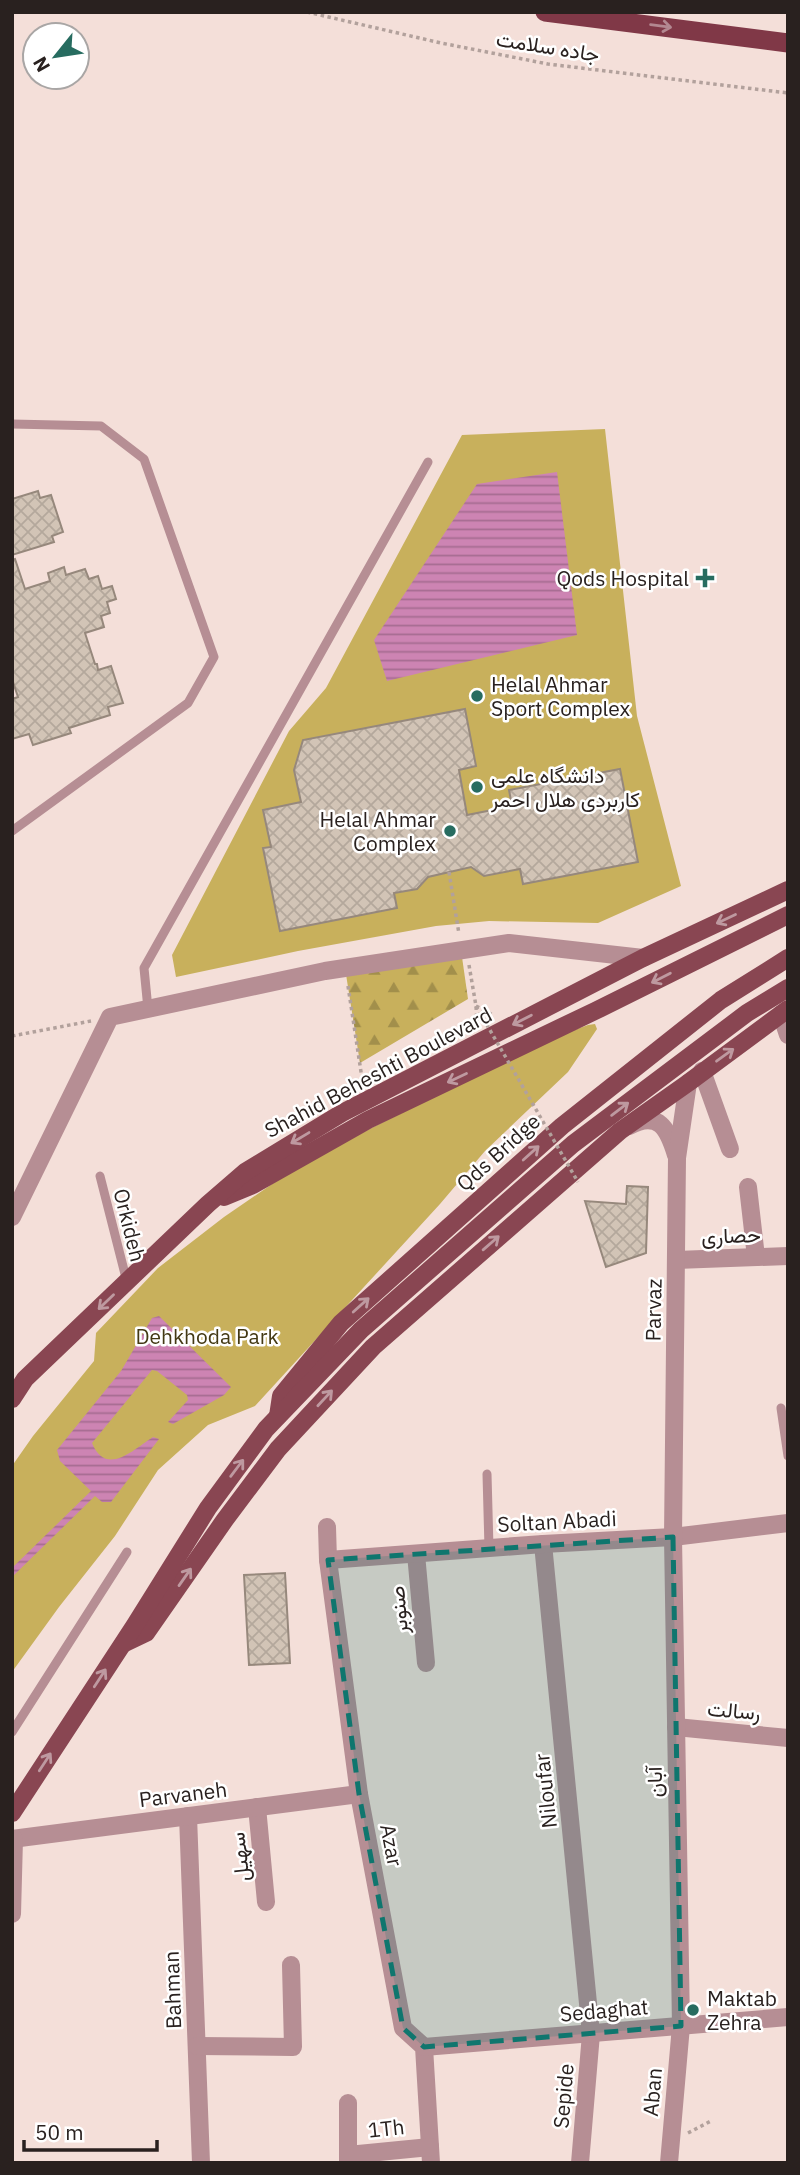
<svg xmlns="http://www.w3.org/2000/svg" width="800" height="2175" font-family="'IBM Plex Sans',Vazirmatn,sans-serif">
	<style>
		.green { fill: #c8b05c }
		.forest { fill: url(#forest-firs) }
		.water { fill: url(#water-rules) }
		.building { fill: url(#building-cross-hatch); stroke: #96887c; stroke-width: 2 }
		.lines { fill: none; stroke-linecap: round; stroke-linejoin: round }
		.path { stroke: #b2a19c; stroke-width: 3.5; stroke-dasharray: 3.5 3.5; stroke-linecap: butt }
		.service { stroke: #b68e94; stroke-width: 9 }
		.minor { stroke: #b68e94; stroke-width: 18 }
		.primary { stroke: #894652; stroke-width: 18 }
		.trunk { stroke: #803847; stroke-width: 19 }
		.path-bridge { stroke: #b2a19c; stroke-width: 3.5; stroke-dasharray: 3.5 3.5; stroke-linecap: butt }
		.oneway { stroke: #b38891 }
		.oneway2 { stroke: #be99a0 }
		.marked { fill: #0f766e; fill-opacity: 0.2; stroke: #0f766e; stroke-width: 5; stroke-dasharray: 14 9; stroke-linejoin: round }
		.poi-dot { fill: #276c60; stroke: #fff; stroke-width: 2.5 }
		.labels { text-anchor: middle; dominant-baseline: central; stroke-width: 5; stroke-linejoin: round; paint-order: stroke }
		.street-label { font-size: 21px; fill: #29211f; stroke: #fff }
		.poi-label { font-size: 21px; fill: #29211f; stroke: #fff; text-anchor: start }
		.park-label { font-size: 21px; fill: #433914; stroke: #fff }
	</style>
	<defs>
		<pattern id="forest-firs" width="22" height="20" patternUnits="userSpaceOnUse" patternTransform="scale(1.75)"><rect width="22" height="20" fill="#c8b05c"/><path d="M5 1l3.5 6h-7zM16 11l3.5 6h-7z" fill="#a28f4b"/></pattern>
		<pattern id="water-rules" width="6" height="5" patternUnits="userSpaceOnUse" patternTransform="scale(1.75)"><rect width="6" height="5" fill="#cd84b3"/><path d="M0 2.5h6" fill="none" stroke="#a66c91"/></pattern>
		<pattern id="building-cross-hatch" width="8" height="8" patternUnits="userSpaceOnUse" patternTransform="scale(1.75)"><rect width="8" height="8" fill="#d2c4b6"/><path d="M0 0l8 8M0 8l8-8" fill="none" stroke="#b4a89c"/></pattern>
	</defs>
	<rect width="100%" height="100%" fill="#f4dfd9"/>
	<g class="green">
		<path d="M605,429l32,287 44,170 -83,37 -109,-2 -53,5 -138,25 -122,26 -4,-22 117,-224 37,-43 136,-253z"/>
		<path d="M595,1024l2,5 -29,43 -83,79 -45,53 -185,202 -47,19 -50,45 -43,66 -56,71 -47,65v-206l21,-30 61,-75 2,-28 62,-65 66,-51 80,-55 243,-122 41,-15z"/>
	</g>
	<path class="forest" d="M461,950l7,49 -108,64 -15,-95z"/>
	<g class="water">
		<path d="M557,472l20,163 -190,46 -13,-41 103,-156z"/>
		<path d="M159,1316l72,71 -7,8 -51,29 -5,-2 20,-22 -1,-5 -30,-24 -5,-1 -60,73c14,34 41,7 61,-6l6,2 -48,63h-9l-7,-6 -83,81v-9l79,-77 -31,-30 -3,-11 64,-79 31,-53z"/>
	</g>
	<g class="building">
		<path d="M38,491l2,7 11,-3 12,37 -11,4 2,6 -42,13v-56z"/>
		<path d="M15,559l10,30 25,-8 -2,-8 16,-6 2,8 19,-6 4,10 9,-3 4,13 10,-3 4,13 -9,3 3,11 -9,3 3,11 -19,6 10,31h2l1,6 13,-4 12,37 -15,4 2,8 -41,13 2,5 -38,12 -4,-11 -17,5v-40l6,-2 -6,-18v-119z"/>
		<path d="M465,709l11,57 -17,4 8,45 45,-9 -3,-16 111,-21 18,93 -115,22 -3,-15 -36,7 -13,-9 -43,10 -11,12 -23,4 3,15 -117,23 -17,-83 8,-1 -8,-37 38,-8 -7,-32 9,-30z"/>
		<path d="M627,1186l21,1 -2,66 -40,14 -21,-66 41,3z"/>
		<path d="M285,1573l5,90 -41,2 -5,-90z"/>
	</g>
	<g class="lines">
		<g class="path">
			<path d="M307,12l134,31 107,21 240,29"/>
			<path d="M449,872l10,62"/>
			<path d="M469,965l7,41 1,17"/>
			<path d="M348,986l15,99"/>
			<path d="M476,1006l17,9"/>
			<path d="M12,1036l79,-15"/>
			<path d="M688,2133l23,-12"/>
		</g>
		<g class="service">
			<path d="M12,424l89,2 43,33 70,198 -26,46 -176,128"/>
			<path d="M148,1009l-4,-41 284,-506"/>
			<path d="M100,1176l27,106"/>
			<path d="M781,1408l7,48"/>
			<path d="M487,1474l2,74"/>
			<path d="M12,1732l115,-180"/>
		</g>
		<g class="minor">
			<path d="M781,1014l7,21"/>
			<path d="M702,1071l28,78"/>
			<path d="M629,1126c30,-16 39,3 47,29"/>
			<path d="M748,1187l8,70"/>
			<path d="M12,1217l98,-200 215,-46 184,-28 134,15"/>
			<path d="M676,1260l112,-4"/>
			<path d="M327,1527l1,33 31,234 44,234 21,19 7,116"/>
			<path d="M543,1544l48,490 -11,129"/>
			<path d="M416,1554l10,109"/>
			<path d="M328,1560l215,-16 130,-7 115,-14"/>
			<path d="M676,1727l112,11"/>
			<path d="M257,1807l9,95"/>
			<path d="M188,1816l13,347"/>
			<path d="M12,1839l347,-45"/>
			<path d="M12,1914l2,-75"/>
			<path d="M197,2046l96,1 -2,-82"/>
			<path d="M424,2047l364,-30"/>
			<path d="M348,2155l82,-8"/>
			<path d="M348,2163v-60"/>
			<path d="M669,2163l12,-137 -8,-489 4,-379 11,-75"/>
		</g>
		<g class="primary">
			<path d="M224,1197l29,-12 115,-65 227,-109 193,-96"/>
			<path d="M12,1399l13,-20 183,-175 37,-32 97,-59 301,-155 145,-68"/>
			<path d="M278,1416l3,-20 60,-73 221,-197 159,-126 67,-42"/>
			<path d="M123,1644l23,-11 78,-112 54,-72 95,-102 247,-216 68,-48 100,-74"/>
			<path d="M12,1813l123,-188 73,-117 58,-79 95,-99 212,-186 174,-131 41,-25"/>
		</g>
		<path class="trunk" d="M545,12l243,31"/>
		<path class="path-bridge" d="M476,1006l102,176"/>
	</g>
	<defs><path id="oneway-shaft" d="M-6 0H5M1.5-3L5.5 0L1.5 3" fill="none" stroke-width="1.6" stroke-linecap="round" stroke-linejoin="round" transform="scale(1.75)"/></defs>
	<use class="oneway" href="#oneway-shaft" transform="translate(661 26) rotate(7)"/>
	<g class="oneway2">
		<use href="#oneway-shaft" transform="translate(726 919) rotate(155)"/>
		<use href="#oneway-shaft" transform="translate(661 978) rotate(153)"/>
		<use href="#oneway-shaft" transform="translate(522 1020) rotate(153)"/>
		<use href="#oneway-shaft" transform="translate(725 1055) rotate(-36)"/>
		<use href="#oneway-shaft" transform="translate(457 1078) rotate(155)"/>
		<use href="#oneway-shaft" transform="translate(620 1109) rotate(-37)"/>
		<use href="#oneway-shaft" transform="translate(300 1138) rotate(149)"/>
		<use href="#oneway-shaft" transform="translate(531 1153) rotate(-42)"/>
		<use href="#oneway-shaft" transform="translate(491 1243) rotate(-41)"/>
		<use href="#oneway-shaft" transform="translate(106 1302) rotate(136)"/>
		<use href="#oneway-shaft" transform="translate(361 1305) rotate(-42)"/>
		<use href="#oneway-shaft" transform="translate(325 1398) rotate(-47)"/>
		<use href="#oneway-shaft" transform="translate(237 1468) rotate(-53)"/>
		<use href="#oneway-shaft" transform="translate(185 1577) rotate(-55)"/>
		<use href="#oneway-shaft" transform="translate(100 1678) rotate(-57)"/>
		<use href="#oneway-shaft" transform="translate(45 1762) rotate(-57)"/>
	</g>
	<path class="marked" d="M673,1537l8,489 -257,21 -21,-19 -44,-234 -31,-234z"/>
	<g class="poi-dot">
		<path d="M701.5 567.5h7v7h7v7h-7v7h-7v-7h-7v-7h7z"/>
		<circle cx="477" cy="696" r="7"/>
		<circle cx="477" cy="787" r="7"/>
		<circle cx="450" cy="831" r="7"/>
		<circle cx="693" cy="2010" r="7"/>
	</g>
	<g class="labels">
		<g class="street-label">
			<text transform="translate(548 46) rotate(9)">جاده سلامت</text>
			<text transform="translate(378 1072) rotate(-28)">Shahid Beheshti Boulevard</text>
			<text transform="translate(498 1152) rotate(-42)">Qds Bridge</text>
			<text transform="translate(130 1225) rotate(76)">Orkideh</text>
			<text transform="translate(731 1235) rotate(-2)">حصاری</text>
			<text transform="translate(653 1310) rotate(-89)">Parvaz</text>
			<text transform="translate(557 1521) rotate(-3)">Soltan Abadi</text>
			<text transform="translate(398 1610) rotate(-95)">صنوبر</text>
			<text transform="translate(734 1710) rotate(5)">رسالت</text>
			<text transform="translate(654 1782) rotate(-91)">آبان</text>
			<text transform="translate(545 1791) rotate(-96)">Niloufar</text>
			<text transform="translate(183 1794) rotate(-7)">Parvaneh</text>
			<text transform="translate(392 1845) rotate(79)">Azar</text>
			<text transform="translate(239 1857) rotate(-96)">سهیل</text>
			<text transform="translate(172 1990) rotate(-92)">Bahman</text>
			<text transform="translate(604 2010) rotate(-5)">Sedaghat</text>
			<text transform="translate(652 2092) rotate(-85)">Aban</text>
			<text transform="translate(563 2096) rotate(-85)">Sepide</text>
			<text transform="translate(386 2128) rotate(-6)">1Th</text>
		</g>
		<g class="poi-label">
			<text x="689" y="578" text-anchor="end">Qods Hospital</text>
			<text x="491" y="684">Helal Ahmar<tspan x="491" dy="24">Sport Complex</tspan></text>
			<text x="491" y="775">دانشگاه علمی<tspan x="491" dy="24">کاربردی هلال احمر</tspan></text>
			<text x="436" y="819" text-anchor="end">Helal Ahmar<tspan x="436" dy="24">Complex</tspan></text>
			<text x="707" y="1998">Maktab<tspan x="707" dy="24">Zehra</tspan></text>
		</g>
		<g class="park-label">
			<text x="207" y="1336">Dehkhoda Park</text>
		</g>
	</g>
	<rect width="800" height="2175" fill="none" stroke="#29211f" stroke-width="28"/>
	<g transform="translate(56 56) rotate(240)"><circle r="33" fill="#ffffff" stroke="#a9a6a5" stroke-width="2"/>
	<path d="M0-5L12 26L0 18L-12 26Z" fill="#276c60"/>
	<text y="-10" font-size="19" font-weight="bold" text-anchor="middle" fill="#29211f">N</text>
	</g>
	<path d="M24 2140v10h133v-10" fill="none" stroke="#29211f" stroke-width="3.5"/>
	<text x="35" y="2140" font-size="21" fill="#29211f" stroke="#ffffff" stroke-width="5" paint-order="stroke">50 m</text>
</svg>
